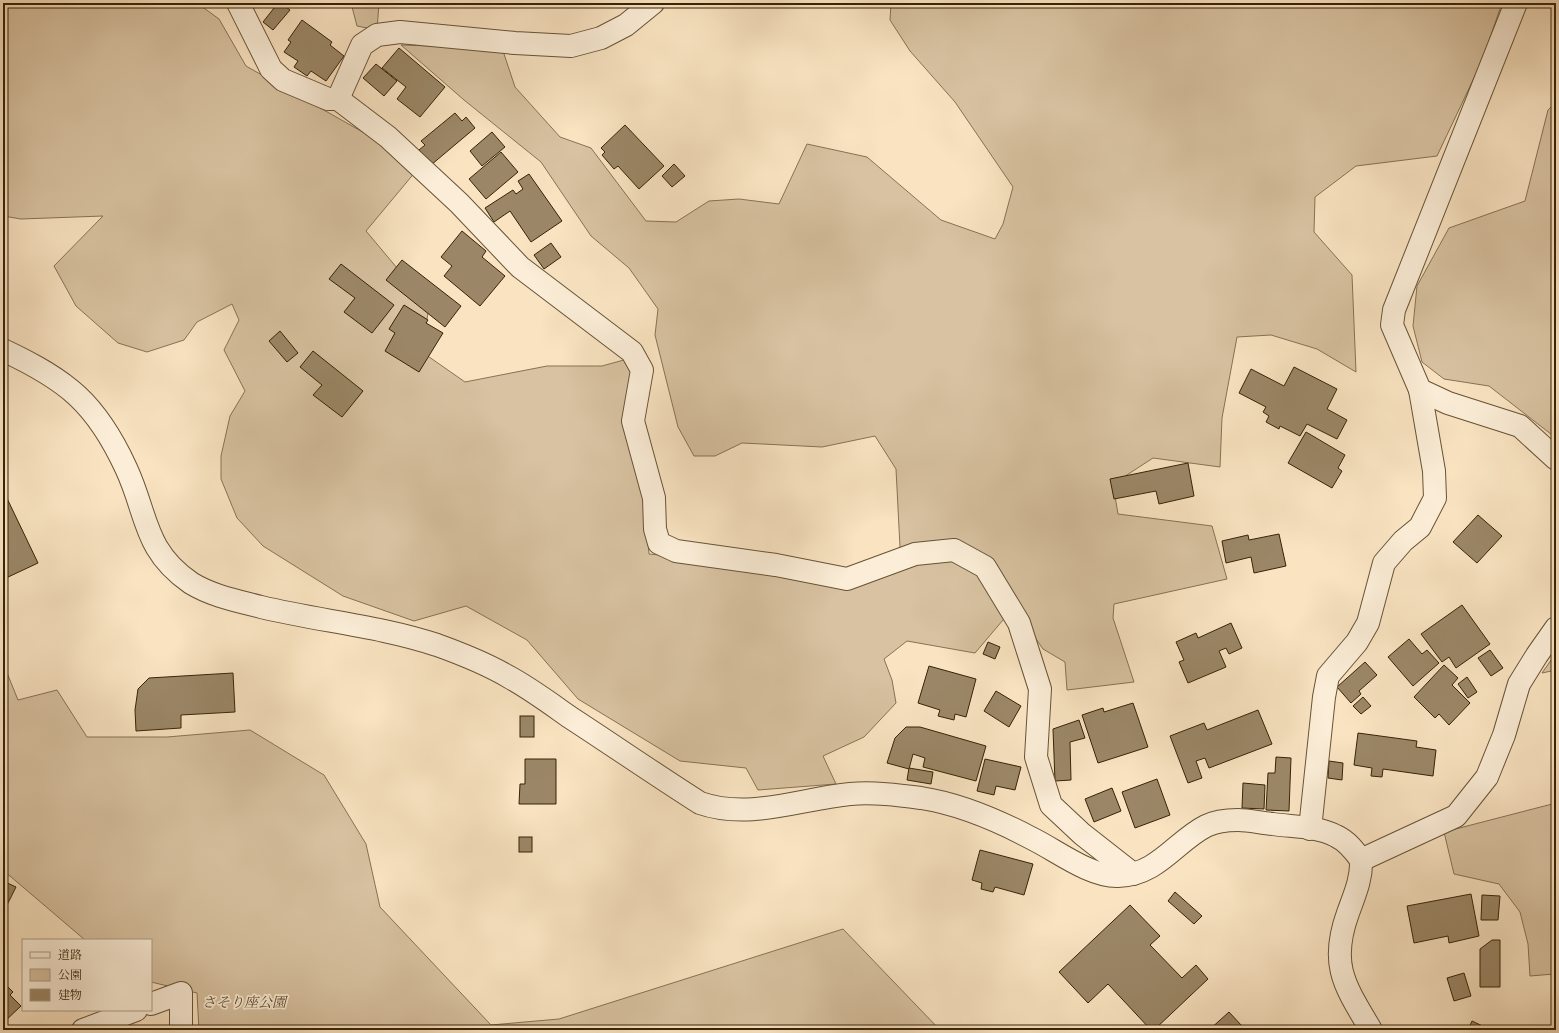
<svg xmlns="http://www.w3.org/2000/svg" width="1559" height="1033" font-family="Cardo,'Noto Serif JP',serif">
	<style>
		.green { fill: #d8c2a1; stroke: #877254 }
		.building { fill: #9b8767; stroke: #362306 }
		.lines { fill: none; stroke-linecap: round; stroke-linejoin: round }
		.minor-casing { stroke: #675335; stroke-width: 24 }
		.tertiary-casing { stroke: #675335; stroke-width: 24 }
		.minor { stroke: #fbedd7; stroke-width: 22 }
		.tertiary { stroke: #fbedd7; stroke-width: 22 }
		.labels { text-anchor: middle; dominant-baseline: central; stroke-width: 3.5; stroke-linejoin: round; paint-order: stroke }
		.park-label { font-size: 14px; font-style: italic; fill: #5e4b2d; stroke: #fbedd7 }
	</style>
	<rect width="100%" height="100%" fill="#f9e3c1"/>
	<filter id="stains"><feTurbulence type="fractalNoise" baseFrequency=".005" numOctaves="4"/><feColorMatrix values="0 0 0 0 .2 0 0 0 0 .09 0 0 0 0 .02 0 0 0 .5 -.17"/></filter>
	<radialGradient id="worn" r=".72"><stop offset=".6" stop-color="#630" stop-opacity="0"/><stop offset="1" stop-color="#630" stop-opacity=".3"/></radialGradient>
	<g class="green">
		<path d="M3,3h194l22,16 27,47 175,99 -55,66 63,75 -7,46 43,30 82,-16h55l29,-8 18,196 73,7 129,23 49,-37 -4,-78 -21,-33 -53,11 -80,-4 -27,13h-21l-16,-29 -23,-92 3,-26 -29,-41 -38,-32 -50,-74 -77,-62 -63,-55 101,3 13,39 45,50 31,11 55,73 30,1 33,-21 30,-2 40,5 28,-60 60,13 74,63 54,19 8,-15 10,-37 -58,-85 -45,-51 -20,-31 1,-17h611l-20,58 -45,95 -81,10 -41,31 -1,35 38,43 4,97 -39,-23 -46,-14 -34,2 -15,81 -2,49 -67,-9 -40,26 5,30 94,12 15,53 -113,25 -1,14 21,64 -67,8 -2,-28 -22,-13 -29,-42 -39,46 -68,-12 -23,18 8,21 4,23 -32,34 -41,19 13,28 -78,6 -12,-22 -66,-7 -102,-62 -51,-59 -61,-34 -52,15 -71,-25 -80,-50 -26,-28 -16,-39v-23l9,-40 15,-25 -21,-41 15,-30 -7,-16 -35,18 -13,18 -37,12 -29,-9 -42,-37 -22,-40 49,-50 -82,3 -18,-3z"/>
		<path d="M351,3h28l-2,27 -20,-4z"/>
		<path d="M1556,102v336l-67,-52 -45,-7 -22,-17 -9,-36 4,-40 32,-58 76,-27 23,-91z"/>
		<path d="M1556,653v17l-14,3z"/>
		<path d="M3,663l15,37 39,-10 30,47h80l83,-7 74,45 42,69 14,63 111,118 68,-6 284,-90 97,101h-741l-2,-37 -46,-11v-42h-66l-75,-64 -7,-4z"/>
		<path d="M1556,803v158l-2,13 -24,2 -2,-32 -8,-32 -21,-28 -45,-10 -10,-42z"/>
	</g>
	<g class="building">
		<path d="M278,3h3l9,7 -17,20 -10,-8z"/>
		<path d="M302,20l30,22 -2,3 14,11 -18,25 -15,-10 -4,5 -13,-9 4,-6 -14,-9 7,-10 -3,-2z"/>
		<path d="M399,48l46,39 -25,30 -23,-18 9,-12 -24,-19z"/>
		<path d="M376,64l21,17 -13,15 -21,-18z"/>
		<path d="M455,113l7,8 4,-4 9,11 -44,37 -12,-15 6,-5 -4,-4z"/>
		<path d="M625,125l39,41 -25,23 -21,-23 -4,3 -12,-14 3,-3 -4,-4z"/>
		<path d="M492,132l13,15 -23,19 -12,-15z"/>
		<path d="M501,152l17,20 -32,27 -17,-20z"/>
		<path d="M674,164l11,12 -13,11 -10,-11z"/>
		<path d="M529,174l33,47 -31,21 -21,-31 -16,11 -9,-14 28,-18 3,4 7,-5 -5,-8z"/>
		<path d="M462,231l24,20 -4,6 23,19 -25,30 -36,-30 8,-10 -11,-9z"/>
		<path d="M551,243l10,14 -17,12 -10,-14z"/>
		<path d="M402,260l59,46 -16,21 -59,-47z"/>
		<path d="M341,264l53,41 -22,28 -28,-21 11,-14 -26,-19z"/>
		<path d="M404,305l24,15 -2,3 17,10 -24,39 -34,-21 10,-18 -6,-4z"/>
		<path d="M280,331l18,22 -11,9 -18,-21z"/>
		<path d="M313,351l50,40 -21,26 -29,-22 9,-10 -22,-18z"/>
		<path d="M1294,367l43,22 -10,20 20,11 -10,19 -30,-15 -7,12 -20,-10 -1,3 -13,-7 3,-6 -6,-4 3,-5 -27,-14 12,-24 33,17z"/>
		<path d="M1306,432l39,23 -7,13 4,3 -10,17 -44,-25z"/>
		<path d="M1188,463l6,33 -35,8 -3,-13 -42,8 -4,-20z"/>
		<path d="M3,490l35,73 -32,15 -3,-6z"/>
		<path d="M1478,515l24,21 -25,27 -24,-21z"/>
		<path d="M1279,534l7,32 -32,7 -3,-16 -25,6 -4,-22 26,-6 1,5z"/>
		<path d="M1462,605l28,39 -34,24 -7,-11 -7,5 -21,-28z"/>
		<path d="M1231,623l11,25 -13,6 -3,-6 -7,3 7,16 -38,16 -9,-21 5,-2 -8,-18 20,-9 2,5z"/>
		<path d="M1409,639l13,15 5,-4 12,13 -26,23 -25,-29z"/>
		<path d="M988,642l12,5 -5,12 -12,-5z"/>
		<path d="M1490,650l13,18 -12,8 -13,-18z"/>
		<path d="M1365,662l12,13 -18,16 2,3 -10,9 -14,-16z"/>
		<path d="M1444,665l14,13 -6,7 18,18 -21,22 -10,-11 -4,4 -21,-21z"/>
		<path d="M929,666l47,13 -10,38 -11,-3 -1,6 -16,-4 2,-6 -22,-7z"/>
		<path d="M233,673l2,39 -54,3v13l-45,3 -1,-21 3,-21 11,-11z"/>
		<path d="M1467,677l10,15 -9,6 -10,-14z"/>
		<path d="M996,691l25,15 -12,21 -25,-16z"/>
		<path d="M1363,697l8,9 -10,8 -8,-8z"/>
		<path d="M1133,703l15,44 -50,16 -16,-48 21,-7 1,4z"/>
		<path d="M1258,710l14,34 -63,24 -4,-10 -9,3 6,17 -14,5 -18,-47 34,-13 3,7z"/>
		<rect x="520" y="716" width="14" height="21"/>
		<path d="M1079,720l6,18 -15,4 1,38 -16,1 -2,-52z"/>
		<path d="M906,727h14l66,19 -10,35 -53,-14 2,-9 -12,-4 -4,15 -22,-6 8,-25z"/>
		<path d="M1358,733l59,8 -1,6 20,3 -3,26 -50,-7 -1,8 -11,-1 1,-8 -18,-3z"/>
		<path d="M1276,757l15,1 -2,53 -23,-1 2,-37h7z"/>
		<path d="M525,759h31v45h-37l1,-20h5z"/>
		<path d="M985,759l36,8 -6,23 -19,-4 -2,9 -17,-4z"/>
		<path d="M1329,761l14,2 -1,17 -14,-2z"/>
		<path d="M909,768l24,4 -2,12 -24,-4z"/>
		<path d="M1157,779l13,36 -35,13 -13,-36z"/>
		<path d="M1243,783l22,2 -1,24 -22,-1z"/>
		<path d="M1112,788l9,23 -27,11 -9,-23z"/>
		<rect x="519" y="837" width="13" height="15"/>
		<path d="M980,850l53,14 -9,31 -29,-8 -2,5 -12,-3 1,-6 -10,-3z"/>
		<path d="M3,881l13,6 -10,20 -3,-2z"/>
		<path d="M1175,892l27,24 -8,8 -26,-23z"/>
		<path d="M1471,894l8,42 -30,7 -1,-7 -34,7 -7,-37z"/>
		<path d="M1482,895l18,1 -2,24h-17z"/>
		<path d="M1130,905l30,31 -10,9 32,33 14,-13 12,14 -54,51h-3l-43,-46 -20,19 -29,-31z"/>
		<path d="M1492,940h8v47h-20v-38z"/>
		<path d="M1464,973l7,23 -17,5 -7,-23z"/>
		<path d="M3,982l10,10 -3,3 11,11 -18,17z"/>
		<path d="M1229,1012l13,14 -5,4h-28z"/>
		<path d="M1472,1021l19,9h-23z"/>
	</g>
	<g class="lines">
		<g class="minor-casing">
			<g id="minor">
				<path d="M238,3l33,66 12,11 45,19h10l50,38 71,66 61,64 112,85 10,18 -9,51 21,77 1,31 4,14 17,8 100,14 71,14 68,-25 39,-4 31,17 34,56 21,66 -4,68 15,48 31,29 51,40"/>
				<path d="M1516,3l-122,307 -2,15 28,65 28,13 72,23 36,33"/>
				<path d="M338,99l24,-54 15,-10 23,-3 115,11 56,3 30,-8 25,-13 27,-22"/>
				<path d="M1310,829l14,-132 4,-21 29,-34 11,-19 16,-60 19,-22 17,-14 15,-29 -1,-27 -14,-81"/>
				<path d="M1361,860l95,-44 31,-39 17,-42 15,-51 18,-29 19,-27"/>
				<path d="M151,1004l30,-11v37"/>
				<path d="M83,1030l53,-20"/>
			</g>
		</g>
		<g class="tertiary-casing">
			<path id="tertiary" d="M3,350c64,30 93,53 123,118 22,47 17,82 65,115 21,13 47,18 70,24 58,14 119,19 176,38 25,9 50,19 72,32 22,12 42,27 62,41 43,28 85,57 129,85 49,17 100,-4 150,-9 24,-2 48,1 71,4 39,6 76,22 110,40 25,12 59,39 87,38 40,-1 58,-35 88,-50 10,-5 21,-6 32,-6 11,0 23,3 35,4 20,3 44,2 63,12 11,5 18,14 25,24 1,19 -7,36 -13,53 -19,52 -3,73 23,117"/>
		</g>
		<use href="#minor" class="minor"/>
		<use href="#tertiary" class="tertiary"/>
	</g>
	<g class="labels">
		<g class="park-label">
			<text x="244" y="1002">さそり座公園</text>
		</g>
	</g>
	<rect width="1559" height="1033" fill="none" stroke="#f9e3c1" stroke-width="16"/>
	<rect x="4" y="4" width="1551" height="1025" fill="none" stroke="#362306" stroke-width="2"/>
	<rect x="8" y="8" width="1543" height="1017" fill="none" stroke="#362306"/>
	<rect x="22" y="939" width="130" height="72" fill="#fbedd7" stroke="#ac9c83"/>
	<rect x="30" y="952" width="20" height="6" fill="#fbedd7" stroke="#ac9c83"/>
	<text x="58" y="959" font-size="12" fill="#362306">道路</text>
	<rect x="30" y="969" width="20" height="12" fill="#d8c2a1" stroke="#ac9c83"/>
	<text x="58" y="979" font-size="12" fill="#362306">公園</text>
	<rect x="30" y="989" width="20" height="12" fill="#9b8767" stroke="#ac9c83"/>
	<text x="58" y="999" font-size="12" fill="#362306">建物</text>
	<rect width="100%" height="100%" filter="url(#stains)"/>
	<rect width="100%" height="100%" fill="url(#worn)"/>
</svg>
